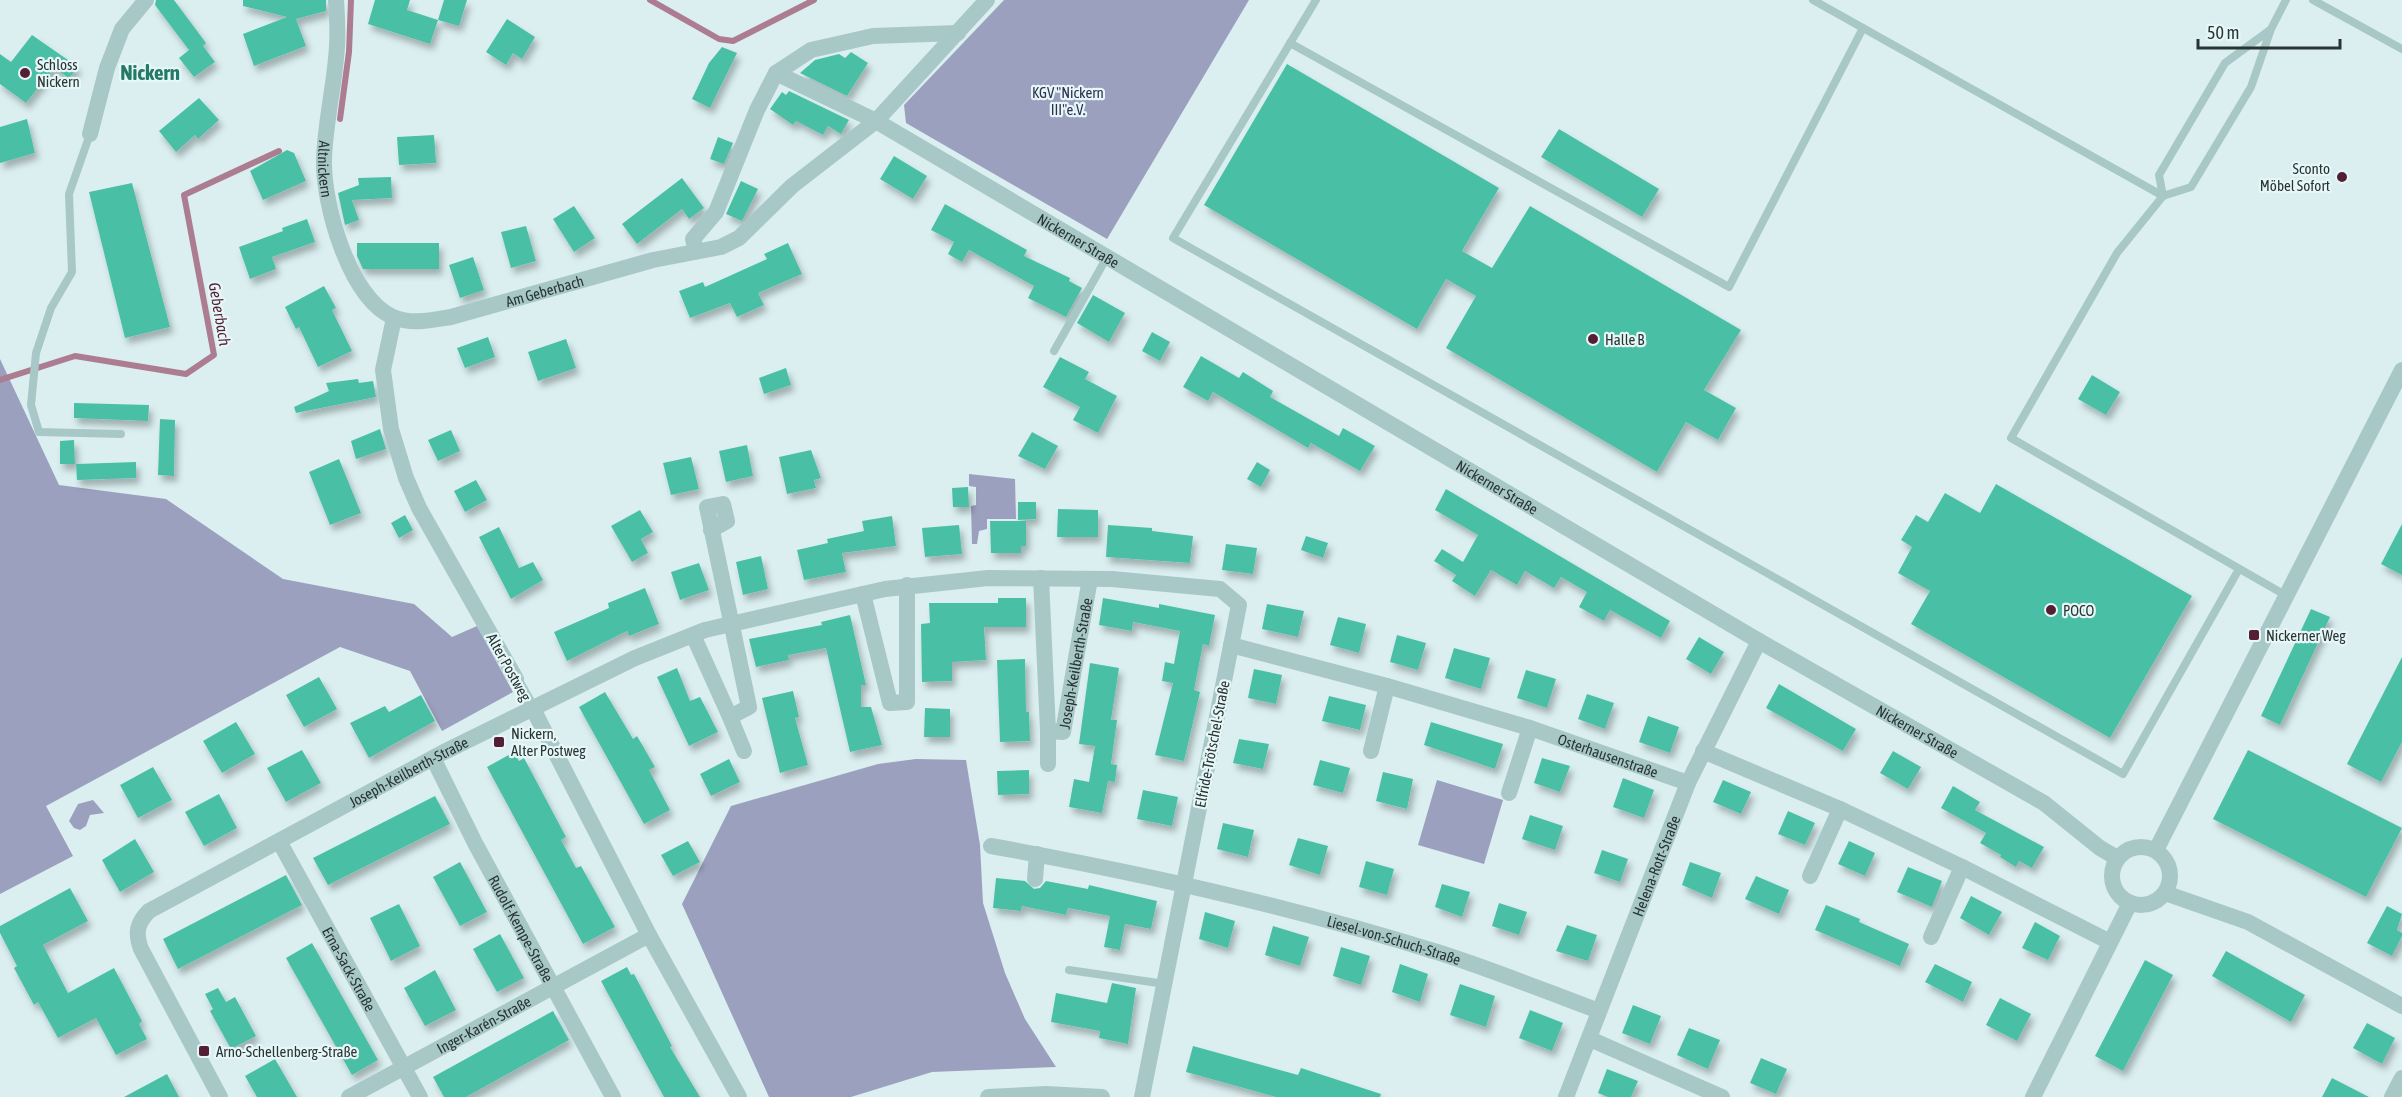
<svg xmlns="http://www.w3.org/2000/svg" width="2402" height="1097" font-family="'Asap Condensed',sans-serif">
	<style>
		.green { fill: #9ca0bf }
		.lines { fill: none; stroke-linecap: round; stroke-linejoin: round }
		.stream { stroke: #ac7c90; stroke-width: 6 }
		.building { fill: #4ac0a6; filter: url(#shadow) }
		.service { stroke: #a8c8c8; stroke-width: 8 }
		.pedestrian { stroke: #a8c8c8; stroke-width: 12 }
		.minor { stroke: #a8c8c8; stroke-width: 16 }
		.poi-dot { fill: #541f34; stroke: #e7f7f8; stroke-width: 2 }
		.labels { text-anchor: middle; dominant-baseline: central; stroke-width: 4.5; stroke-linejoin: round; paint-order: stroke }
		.poi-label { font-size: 15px; fill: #283533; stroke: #e7f7f8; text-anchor: start }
		.park-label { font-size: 15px; fill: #2d3052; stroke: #e7f7f8 }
		.street-label { font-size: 15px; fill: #283533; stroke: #e7f7f8 }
		.water-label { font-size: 16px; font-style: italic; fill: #541f34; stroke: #e7f7f8 }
		.district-label { font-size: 21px; font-weight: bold; fill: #247a66; stroke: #e7f7f8 }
	</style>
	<defs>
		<filter id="shadow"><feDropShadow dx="3.5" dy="6" stdDeviation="3" flood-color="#0004"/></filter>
	</defs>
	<rect width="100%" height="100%" fill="#dbeff0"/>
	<g class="green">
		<path d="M1004,0h245l-142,239 -201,-116 -2,-18z"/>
		<path d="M0,359l59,126 107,14 117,80 131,25 38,33 25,-11 36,66 -71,39 -32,-60 -70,-24 -294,159 27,50 -73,38z"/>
		<path d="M969,474l46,5 1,40h-29v10l-8,2 -2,13h-5l-1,-38 5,-1v-18l-7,-1z"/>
		<path d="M916,759l50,1 14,85 3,58 22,70 20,46 31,48 -124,5 -81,25h-82l-87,-193 49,-98 147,-42z"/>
		<path d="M1437,780l66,20 -19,64 -66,-19z"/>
		<path d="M93,800l11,13 -14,2 -4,11 -6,4 -6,-2 -5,-7 9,-17z"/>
	</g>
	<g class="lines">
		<g class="stream">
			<path d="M650,0l69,39 14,2 81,-41"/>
			<path d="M340,119l9,-67 2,-52"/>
			<path d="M0,380l75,-24 111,18 28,-19 -30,-160 95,-44"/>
		</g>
	</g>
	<g class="building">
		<path d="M156,0h18l32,43 -3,3 12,16 -21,15 -15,-19 10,-8 -34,-45z"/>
		<path d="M243,0h83v11l-30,8 10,27 -52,20 -11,-32 44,-17 -44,-11z"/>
		<path d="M375,0h35l-3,10 31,10 -8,24 -62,-20z"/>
		<path d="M444,0h23l-8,26 -21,-6z"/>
		<path d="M507,19l28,18 -13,22 -9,-6 -7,12 -20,-13z"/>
		<path d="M32,35l46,32 -9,11 -15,-10 -28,35 -26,-19v-30l11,8z"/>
		<path d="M722,47l15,6 -27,55 -18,-9 17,-36z"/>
		<path d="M851,52l17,11 -21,33 -47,-23 15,-13 24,-6 6,4z"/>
		<path d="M1287,64l212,124 -37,63 30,17 38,-62 211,124 -37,60 32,18 -18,32 -32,-18 -29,50 -211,-124 30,-52 -30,-17 -29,50 -213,-124z"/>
		<path d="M789,91l60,29 -8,14 -13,-8 -5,9 -27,-14 -3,4 -23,-16 12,-17 4,3z"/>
		<path d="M199,98l20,22 -21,19 -3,-4 -19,17 -17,-21z"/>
		<path d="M27,119l8,34 -35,10v-36z"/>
		<path d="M1559,129l100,60 -17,28 -101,-60z"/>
		<path d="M434,135l2,28 -37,2 -2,-28z"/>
		<path d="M718,137l15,6 -9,21 -14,-5z"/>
		<path d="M287,150l7,3 12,28 -43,19 -13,-29z"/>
		<path d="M894,156l33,20 -14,23 -33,-20z"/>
		<path d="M391,177l1,21 -40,2 7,20 -14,5 -7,-32 21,-8 -1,-7z"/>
		<path d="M682,178l22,30 -15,11 -7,-10 -45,35 -15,-20z"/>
		<path d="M741,181l17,8 -16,32 -16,-7z"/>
		<path d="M132,183l38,144 -45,11 -36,-146z"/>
		<path d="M945,204l82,46 -3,6 46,22 -1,3 13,7 -16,29 -38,-19 6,-12 -65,-36 -7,12 -14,-8 6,-12 -23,-12z"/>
		<path d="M574,206l21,32 -21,14 -21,-33z"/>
		<path d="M307,219l8,23 -43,15 4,12 -26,10 -11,-32 44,-16 -1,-3z"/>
		<path d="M526,226l10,35 -25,7 -10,-36z"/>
		<path d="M357,243h82v26h-76l-6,-13z"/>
		<path d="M788,243l14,31 -44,19 6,12 -27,12 -7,-14 -40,15 -11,-27 24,-9 2,5 62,-28 -3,-5z"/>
		<path d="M473,257l11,33 -24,8 -11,-33z"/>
		<path d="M324,286l12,22 -4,2 20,41 -34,16 -19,-40 -3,2 -11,-22z"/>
		<path d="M1093,295l32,18 -16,29 -32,-19z"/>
		<path d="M1152,332l18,10 -10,19 -18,-10z"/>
		<path d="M488,337l7,20 -30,11 -8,-20z"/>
		<path d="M566,339l10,29 -38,13 -10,-29z"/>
		<path d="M1201,356l38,22 4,-6 30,19 -3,6 69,39 4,-8 32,18 -15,25 -49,-28 -3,5 -95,-56 -5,9 -25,-14z"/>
		<path d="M1060,357l29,15 -4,7 32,17 -19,37 -25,-13 7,-13 -37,-20z"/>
		<path d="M786,368l5,17 -27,9 -5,-16z"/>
		<path d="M2092,375l28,17 -14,23 -28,-16z"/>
		<path d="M358,379l1,4 14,-2 3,16 -80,16 -2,-6 35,-16 -3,-8z"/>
		<path d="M74,403l75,2 -1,16 -74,-3z"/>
		<path d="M160,419l15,1 -1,56 -16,-1z"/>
		<path d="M380,429l6,20 -30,10 -5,-18z"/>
		<path d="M451,430l9,21 -22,10 -10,-21z"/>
		<path d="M1032,432l26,14 -13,23 -27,-13z"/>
		<path d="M74,440l1,24h-15v-23z"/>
		<path d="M747,445l6,31 -27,6 -7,-31z"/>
		<path d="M811,450l10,28 -7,2 2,8 -29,6 -8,-37z"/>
		<path d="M691,457l8,32 -28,6 -8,-32z"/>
		<path d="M339,459l22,54 -31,12 -21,-53z"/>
		<path d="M136,462v16l-59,2 -1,-16z"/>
		<path d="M1257,462l13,8 -9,17 -14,-8z"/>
		<path d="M476,480l11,20 -22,12 -11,-21z"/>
		<path d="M1996,484l196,112 -82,142 -199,-114 19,-33 -32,-18 14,-26 -11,-7 15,-25 12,7 17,-29 35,20z"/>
		<path d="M968,487l1,20h-16l-1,-19z"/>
		<path d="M1446,489l224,132 -9,17 -51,-28 -6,11 -25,-14 8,-15 -26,-15 -7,11 -29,-17 -8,14 -26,-15 -16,26 -23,-15 4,-6 -22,-14 8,-12 21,13 15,-27 -43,-25z"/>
		<path d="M1018,502h18v17l-18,1z"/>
		<path d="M1058,509l40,1v27h-41z"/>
		<path d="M640,510l13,22 -12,7 7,14 -16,9 -21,-36z"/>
		<path d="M405,515l8,15 -14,8 -8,-15z"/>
		<path d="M892,516l4,30 -54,7 4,19 -42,8 -7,-30 31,-7 -1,-4 37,-8 -2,-10z"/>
		<path d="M990,521h36v25h-5v7h-30z"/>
		<path d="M2402,524v51l-21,-11z"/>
		<path d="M959,525l3,29 -37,3 -3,-29z"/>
		<path d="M1108,525l44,3v3l41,5 -3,27 -84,-6z"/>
		<path d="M499,527l20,41 14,-6 10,18 -32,19 -32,-62z"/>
		<path d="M1306,536l22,7 -5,15 -22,-8z"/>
		<path d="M1226,544l31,4 -4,26 -31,-4z"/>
		<path d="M761,556l7,33 -25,6 -7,-33z"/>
		<path d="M699,563l10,27 -29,10 -9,-28z"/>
		<path d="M645,588l14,36 -30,12 -2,-5 -60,30 -13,-29 55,-24 -1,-5z"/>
		<path d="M998,598h28v29h-42l2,33 -34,2v19l-30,1 -1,-58 9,-1 -1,-20h69z"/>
		<path d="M1103,598l56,10v-4l56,11 -6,31 -6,-2 -9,46 6,2 -16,69 -29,-6 18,-72 -11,-2 3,-19 9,2 6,-33 -47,-9 -1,9 -33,-6z"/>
		<path d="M1267,604l37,7 -6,26 -36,-8z"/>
		<path d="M2311,609l19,8 -50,108 -19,-9z"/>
		<path d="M850,615l16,70h-5v22h10l11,38 -32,7 -24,-104 -38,7 1,5 -33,7 -7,-28 73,-14 -1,-3z"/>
		<path d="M1338,617l28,7 -7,29 -29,-8z"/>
		<path d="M1397,635l29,8 -8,27 -28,-8z"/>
		<path d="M1699,637l25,15 -13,22 -25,-15z"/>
		<path d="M1454,648l36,10 -9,31 -36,-11z"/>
		<path d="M2402,657v85l-21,40 -34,-18z"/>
		<path d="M1025,659l1,53h3l1,29 -30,1 -3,-82z"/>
		<path d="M1090,663l29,5 -8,52h6l-6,44 6,1 -2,17 -7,-1 -6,32 -33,-6 5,-28 15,3 6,-36 -16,-2z"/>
		<path d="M677,668l13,33 10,-4 18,35 -29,14 -32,-69z"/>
		<path d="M1254,669l28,6 -6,29 -28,-6z"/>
		<path d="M1526,670l30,9 -9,29 -30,-10z"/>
		<path d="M319,677l18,32 -33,18 -18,-32z"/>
		<path d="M1779,684l77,45 -13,22 -77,-43z"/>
		<path d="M793,691l6,26 -4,1 13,47 -28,8 -18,-75z"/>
		<path d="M605,692l28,47 4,-3 18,31 -6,3 21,40 -26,14 -65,-117z"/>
		<path d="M1587,694l27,9 -9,26 -27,-10z"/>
		<path d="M421,695l14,26 -66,37 -19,-35 35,-17 4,6z"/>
		<path d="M1329,696l37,9 -6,25 -38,-9z"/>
		<path d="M925,708l25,1v28h-26z"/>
		<path d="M1648,716l31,11 -9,26 -31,-11z"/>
		<path d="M236,722l19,32 -33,19 -19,-32z"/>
		<path d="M1431,722l72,22 -8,25 -71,-24z"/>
		<path d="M1239,739l30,5 -6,25 -30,-6z"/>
		<path d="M302,750l19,33 -35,19 -19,-34z"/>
		<path d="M2248,750l154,78 -36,69 -153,-78z"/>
		<path d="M1893,751l28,16 -13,22 -28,-16z"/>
		<path d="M514,752l5,9 5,-3 42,79 -5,3 15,28 5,-2 34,61 -32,17 -96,-177z"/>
		<path d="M1542,758l28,8 -10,26 -26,-9z"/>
		<path d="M729,759l11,23 -29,14 -11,-22z"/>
		<path d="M1320,760l30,8 -7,25 -30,-8z"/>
		<path d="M153,767l19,33 -34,18 -18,-33z"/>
		<path d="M1029,770v24l-31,1 -1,-24z"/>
		<path d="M1383,772l30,7 -6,30 -31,-8z"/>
		<path d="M1623,778l31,12 -10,28 -31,-11z"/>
		<path d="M1723,780l28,12 -10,22 -28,-12z"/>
		<path d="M1953,786l27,16 -5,8 69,37 -12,21 -13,-7 -3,6 -16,-10 1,-2 -21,-12 6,-10 -45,-25z"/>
		<path d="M1143,790l35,7 -6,29 -35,-7z"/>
		<path d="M219,794l18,34 -33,18 -19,-34z"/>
		<path d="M435,796l15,28 -122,61 -15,-27z"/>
		<path d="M1788,811l27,12 -10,22 -27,-11z"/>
		<path d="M1530,815l33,11 -8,24 -33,-11z"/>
		<path d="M1223,823l31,7 -6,27 -31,-8z"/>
		<path d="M1298,838l30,8 -8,29 -31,-10z"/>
		<path d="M135,839l19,33 -34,20 -18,-32z"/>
		<path d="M688,841l12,21 -27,14 -12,-21z"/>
		<path d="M1849,841l26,12 -10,23 -27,-12z"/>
		<path d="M1602,850l26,9 -8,23 -26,-9z"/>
		<path d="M1366,861l28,8 -7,26 -28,-8z"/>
		<path d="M460,862l27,50 -27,14 -27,-49z"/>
		<path d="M1690,862l31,11 -9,25 -30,-13z"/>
		<path d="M1908,867l34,14 -10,26 -35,-15z"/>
		<path d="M286,875l16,30 -124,64 -15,-30z"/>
		<path d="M1756,876l33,14 -10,24 -34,-15z"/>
		<path d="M996,878l29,3 9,8 6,-1 6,-7 42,8 1,-4 68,16 -6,28 -26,-5 -5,26 -16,-3 6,-31 -42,-8 -2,7 -44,-9 -1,5 -28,-3z"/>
		<path d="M1442,884l28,8 -8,25 -27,-10z"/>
		<path d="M70,888l18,33 -45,24 25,48 46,-25 28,53 -3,3 8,15 -31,16 -20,-37 -38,20 -20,-36 -4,3 -20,-37 3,-2 -17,-33v-7z"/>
		<path d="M1971,896l31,16 -13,23 -29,-17z"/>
		<path d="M1499,903l28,9 -8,23 -27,-9z"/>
		<path d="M399,904l21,42 -29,15 -21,-43z"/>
		<path d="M1826,905l34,14 -1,3 50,22 -9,22 -85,-36z"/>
		<path d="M2387,906l15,8 -5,16 5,3v3l-10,20 -25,-13z"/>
		<path d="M1205,912l30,9 -7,27 -29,-9z"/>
		<path d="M2035,922l25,14 -12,24 -26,-12z"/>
		<path d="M1567,925l30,10 -9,26 -32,-10z"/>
		<path d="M1273,926l36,11 -9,29 -35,-11z"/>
		<path d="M500,934l24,44 -27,14 -24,-43z"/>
		<path d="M312,943l66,117 -26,15 -66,-117z"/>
		<path d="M1341,947l29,9 -9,29 -28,-9z"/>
		<path d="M2226,951l79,44 -14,27 -79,-46z"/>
		<path d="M2145,960l28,15 -50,96 -28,-15z"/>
		<path d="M1400,964l28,10 -8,28 -28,-10z"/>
		<path d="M1935,964l37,18 -9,20 -38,-20z"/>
		<path d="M627,967l4,8 3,-1 38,72 -2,1 30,50h-36l-63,-116z"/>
		<path d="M435,970l21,40 -31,16 -21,-38z"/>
		<path d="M1112,983l24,5 -8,56 -29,-6 1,-7 -49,-9 5,-29 51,10z"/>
		<path d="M1460,984l35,12 -9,31 -36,-12z"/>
		<path d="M218,988l8,14 9,-5 21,39 -25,13 -21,-38 3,-2 -8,-15z"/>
		<path d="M2000,998l31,16 -14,27 -31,-16z"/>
		<path d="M1633,1005l28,11 -11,28 -28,-11z"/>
		<path d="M1530,1010l33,13 -11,28 -33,-13z"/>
		<path d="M553,1011l16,29 -103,57h-22l-11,-20z"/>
		<path d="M2367,1023l28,15 -13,26 -29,-16z"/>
		<path d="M1689,1028l31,12 -12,29 -31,-14z"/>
		<path d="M1193,1046l105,29 3,-7 80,26 -1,3h-104l-90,-25z"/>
		<path d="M1761,1058l26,11 -11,25 -26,-11z"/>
		<path d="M275,1059l22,38h-40l-12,-21z"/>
		<path d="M1607,1069l31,12 -7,16h-23l-10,-4z"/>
		<path d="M167,1074l12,23h-55z"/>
		<path d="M2332,1078l37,19h-47z"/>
	</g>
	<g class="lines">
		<g class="service">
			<path d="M1316,0l-143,238 950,536 116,-205"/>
			<path d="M1813,0l350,196"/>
			<path d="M2286,0l-15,29 -20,58 -60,100 -28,9 -46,57 -106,185 276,158"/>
			<path d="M2313,0l89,49"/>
			<path d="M1290,43l439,244 134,-259"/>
			<path d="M90,134l-21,60 3,78 -21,36 -15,45 -5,52 8,27 82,2"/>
			<path d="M2163,196l-4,-21 66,-112 45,-33"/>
			<path d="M1054,351l53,-94"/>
			<path d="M1069,970l96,14"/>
		</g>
		<path class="pedestrian" d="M516,679l17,30"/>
		<g class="minor">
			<path id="s1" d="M336,0c1,15 2,31 1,46 -2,38 -12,76 -13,114 -1,44 25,138 69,157 19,8 39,3 58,0l202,-57 68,-13 18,-9 53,-52 84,-65 111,-121"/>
			<path id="s2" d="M776,73l100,48 883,520 285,162 56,45 17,10"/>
			<path d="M90,134l17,-66 15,-39 24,-29"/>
			<path d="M696,251l-3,-12 23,-27 41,-102 19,-37 35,-23 62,-14 85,-3"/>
			<path d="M394,318l-11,52 8,59 15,49 13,30 97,171"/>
			<path id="s3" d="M1041,578l7,153 15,1 27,-153"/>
			<path d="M863,594l27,109 17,-1v-117"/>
			<path d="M693,635l37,82 19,-10c-14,-67 -28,-133 -42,-200l16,-3 4,17 -16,9"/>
			<path id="s4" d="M1231,645l156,41 143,42 158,55"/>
			<path d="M533,709l116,226 90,162"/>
			<path d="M730,717l14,34"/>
			<path d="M1048,731v33"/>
			<path d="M1371,751l16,-65"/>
			<path d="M1703,751l137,58 122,58 148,75"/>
			<path id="s5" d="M433,758l42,85 138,254"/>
			<path d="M1509,793l21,-65"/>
			<path id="s6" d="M279,841l141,256"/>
			<path id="s7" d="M991,846c151,27 299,60 446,106 54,17 108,39 162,59"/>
			<circle cx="2141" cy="876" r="29"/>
			<path d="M2156,850l246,-480"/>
			<path d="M1810,876l30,-67"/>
			<path d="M1035,879l2,-25"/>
			<path d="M2165,893l83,29 154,84"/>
			<path d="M1931,937l31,-70"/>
			<path d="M1590,1039l132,58"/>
			<path id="s8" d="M220,1097l-79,-148c-6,-16 -4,-26 8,-38l295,-159 191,-94 70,-28 180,-41 103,-11 124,1 108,10 19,16 -97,492"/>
			<path id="s9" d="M349,1097l300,-162"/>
			<path d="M988,1097l58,-3 56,3"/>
			<path id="s10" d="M1566,1097l122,-314 71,-142"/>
			<path d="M2033,1097l97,-194"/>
			<path d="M2392,1097l10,-19"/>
		</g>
	</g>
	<g class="poi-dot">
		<circle cx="25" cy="73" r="6"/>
		<circle cx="2342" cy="177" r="6"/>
		<circle cx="1593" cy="339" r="6"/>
		<circle cx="2051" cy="610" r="6"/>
		<rect x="2248" y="629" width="12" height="12" rx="3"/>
		<rect x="493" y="736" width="12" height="12" rx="3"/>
		<rect x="198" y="1045" width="12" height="12" rx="3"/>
	</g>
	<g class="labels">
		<g class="poi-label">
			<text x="37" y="64">Schloss<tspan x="37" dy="17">Nickern</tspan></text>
			<text x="2330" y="168" text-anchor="end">Sconto<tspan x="2330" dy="17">Möbel Sofort</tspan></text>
			<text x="1605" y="339">Halle B</text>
			<text x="2063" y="610">POCO</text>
			<text x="2266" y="635">Nickerner Weg</text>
			<text x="511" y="733">Nickern,<tspan x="511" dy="17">Alter Postweg</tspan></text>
			<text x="216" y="1051">Arno-Schellenberg-Straße</text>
		</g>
		<g class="park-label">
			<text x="1068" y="92">KGV "Nickern<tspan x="1068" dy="17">III"e.V.</tspan></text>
		</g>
		<g class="street-label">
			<text stroke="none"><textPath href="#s1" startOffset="170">Altnickern</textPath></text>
			<text stroke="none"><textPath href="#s2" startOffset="346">Nickerner Straße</textPath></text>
			<text stroke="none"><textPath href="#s1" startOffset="495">Am Geberbach</textPath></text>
			<text stroke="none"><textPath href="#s2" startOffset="832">Nickerner Straße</textPath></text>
			<text stroke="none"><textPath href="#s3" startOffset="238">Joseph-Keilberth-Straße</textPath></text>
			<text transform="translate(509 667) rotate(61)">Alter Postweg</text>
			<text stroke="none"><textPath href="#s2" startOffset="1318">Nickerner Straße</textPath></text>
			<text transform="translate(1212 744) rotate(-79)">Elfride-Trötschel-Straße</text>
			<text stroke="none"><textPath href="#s4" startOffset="393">Osterhausenstraße</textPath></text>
			<text stroke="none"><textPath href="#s8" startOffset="504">Joseph-Keilberth-Straße</textPath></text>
			<text stroke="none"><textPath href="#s10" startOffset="248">Helena-Rott-Straße</textPath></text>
			<text stroke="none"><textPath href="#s5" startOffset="192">Rudolf-Kempe-Straße</textPath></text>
			<text stroke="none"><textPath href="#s7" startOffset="414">Liesel-von-Schuch-Straße</textPath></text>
			<text stroke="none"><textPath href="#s6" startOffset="146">Erna-Sack-Straße</textPath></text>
			<text stroke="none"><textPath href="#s9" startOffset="153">Inger-Karén-Straße</textPath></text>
		</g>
		<g class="water-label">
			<text transform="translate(220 314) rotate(80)">Geberbach</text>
		</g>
		<g class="district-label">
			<text x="150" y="72">Nickern</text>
		</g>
	</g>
	<path d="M2198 39v9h142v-9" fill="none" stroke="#283533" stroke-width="3"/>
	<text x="2207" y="39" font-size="18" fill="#283533" stroke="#e7f7f8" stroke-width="4.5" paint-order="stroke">50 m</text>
</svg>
